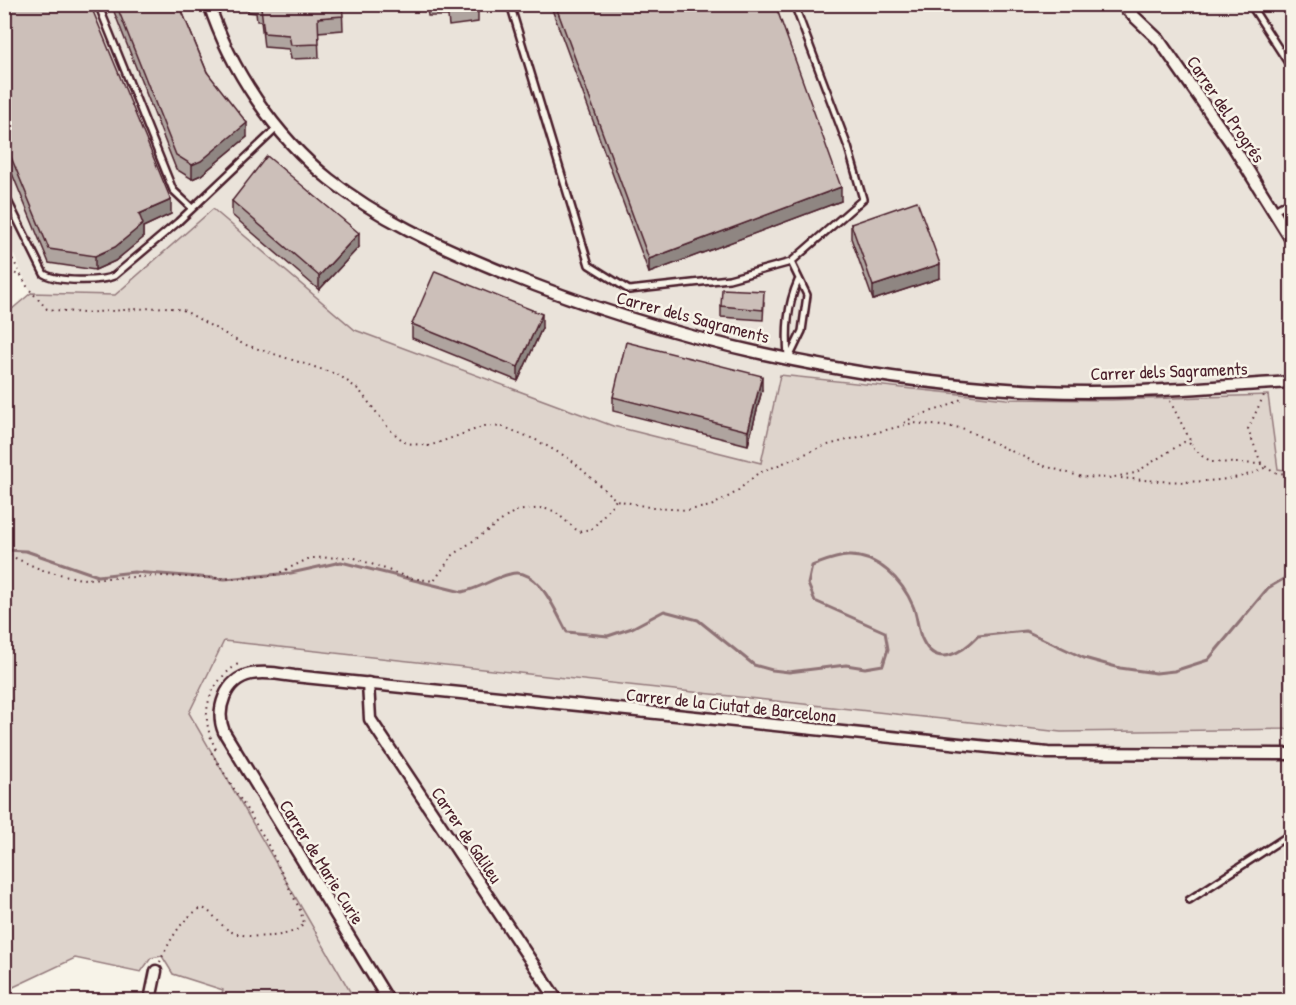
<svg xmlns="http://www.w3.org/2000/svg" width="1296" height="1005" font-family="'Patrick Hand',sans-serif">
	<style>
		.built { fill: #eae3da }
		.green { fill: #ded4cc; stroke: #947a7c; stroke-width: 1.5 }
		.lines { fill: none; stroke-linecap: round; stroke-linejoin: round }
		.stream { stroke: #8e7275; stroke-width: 3 }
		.service-casing { stroke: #4a1f2b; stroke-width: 10 }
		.minor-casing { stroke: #4a1f2b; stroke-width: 15 }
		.path { stroke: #4a1f2b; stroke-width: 2; stroke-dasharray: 1.5 4.5; stroke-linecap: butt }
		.service { stroke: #f7f3e8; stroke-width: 5 }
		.minor { stroke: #f7f3e8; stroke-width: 10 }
		.wall { fill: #afa49f; stroke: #4a1f2b; stroke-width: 1.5 }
		.shaded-wall { fill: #8f8682; stroke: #4a1f2b; stroke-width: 1.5 }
		.building { fill: #ccbfb9; stroke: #4a1f2b; stroke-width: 1.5 }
		.labels { text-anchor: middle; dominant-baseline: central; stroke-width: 5; stroke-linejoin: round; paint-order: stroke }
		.street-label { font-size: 18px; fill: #4a1f2b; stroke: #f7f3e8 }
	</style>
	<rect width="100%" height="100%" fill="#f7f3e8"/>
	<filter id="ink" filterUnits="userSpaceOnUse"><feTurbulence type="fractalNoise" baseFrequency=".0167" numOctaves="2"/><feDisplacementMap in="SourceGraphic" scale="12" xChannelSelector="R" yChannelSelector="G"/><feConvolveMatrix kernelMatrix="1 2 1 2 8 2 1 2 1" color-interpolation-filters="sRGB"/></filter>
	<g filter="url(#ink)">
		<g class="built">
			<path d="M4,5h1287v466l-13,-1 -10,-75 -157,5 -104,-1 -226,-24 -19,88 -149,-37 -258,-96 -142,-121 -98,86 -84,-2 -26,-58z"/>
			<path d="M223,641l838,91 230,-3v271h-936l-167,-287z"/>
		</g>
		<path class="green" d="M213,209l142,121 258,96 148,37 19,-88 227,24 104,1 157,-5 10,74 13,2v258l-230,3 -837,-91 -35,72 166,287h-135l3,-10 -50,-16 -11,-18 -11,2 -10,14 -66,-14 -70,33v-676l26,-22 84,2z"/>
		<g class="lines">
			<path class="stream" d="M4,550l22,1 72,25 36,-4 91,7 66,-6 50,-11 121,30c20,-4 30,-14 48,-18 29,-8 46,39 57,58l41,4 24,-8 32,-17 34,9 56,45 18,5 17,2 57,-7 19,3 18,-3 5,-16 -3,-17 -70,-31 -7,-17 4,-18c11,-4 24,-10 36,-10 30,-1 54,24 65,50 5,11 4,25 10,35 14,28 40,11 55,-5l48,-5 58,27 36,10 36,5 18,-2 34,-11 60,-72 24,-14"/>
			<g class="service-casing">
				<g id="service">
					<path d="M98,4l75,186 19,18"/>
					<path d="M510,4l79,261 40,25 100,-11 62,-17 72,-63 -15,-52 -54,-143"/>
					<path d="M1250,4l42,65"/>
					<path d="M4,193l40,81c14,8 56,8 70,2l64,-54 99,-94"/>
					<path d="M1273,211l19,-11"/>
					<path d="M788,357c-2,-27 -1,-51 10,-76"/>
					<path d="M789,358l13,-27 5,-36 -16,-33"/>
					<path d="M1189,900l103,-67"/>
				</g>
			</g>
			<g class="minor-casing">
				<g id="minor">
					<path d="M209,4c21,65 66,132 120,175 49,39 108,66 166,90 172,72 360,113 546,122 84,4 167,-4 251,-9"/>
					<path d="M1121,4l38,36 74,106 59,95"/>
					<path d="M368,683l2,36 187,281"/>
					<path d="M150,1000l6,-29"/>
					<path d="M388,1000l-164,-268c-9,-22 1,-53 27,-58 14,-3 30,0 43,2l754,77 244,1"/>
				</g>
			</g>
			<g class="path">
				<path d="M4,243l24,45 19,21 36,4 82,-6 18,3 60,34 96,31 20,15 31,40 16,13 23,3 56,-20 19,1 32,13 34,19 46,41 37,8 36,2 22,-4 24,-13 22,-19 67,-28 89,-23 49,5 79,37 41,12 27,1 26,-5 49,-31 5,1 13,13 10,6 50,2 11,8 19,3"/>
				<path d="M4,269l17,7"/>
				<path d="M1170,401l22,43"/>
				<path d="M904,423c18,-13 44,-12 59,-26"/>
				<path d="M1261,463l-13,-34 16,-34"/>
				<path d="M1121,478c40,4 111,9 145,-11"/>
				<path d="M4,553l38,17 39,9 81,-3 76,3 37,-4 35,-17 42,-1 58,21 24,3 18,-25 63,-45 27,-3 12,3 25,21 14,-4 23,-28"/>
				<path d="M216,749c-18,-33 -9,-65 22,-85l2,1"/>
				<path d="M160,962c8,-18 22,-46 42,-54 12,4 17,18 30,24 14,7 64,7 72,-9l-4,-13 -36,-73 -53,-85 6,-4"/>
			</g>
			<use href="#service" class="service"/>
			<use href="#minor" class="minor"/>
		</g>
		<g class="wall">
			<path d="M4,4l167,210 -28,13v11l-28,23 -20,9 -46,-7 -45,-109z"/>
			<path d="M111,4h68l28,68 40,65 -46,38 -9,4 -16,-10z"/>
			<path d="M247,4h96l-1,1 1,25 -25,2 1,26 -28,1 -2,-10 -25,-2 -3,-26h-4l-1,-8 -8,-1z"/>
			<path d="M417,4h61v18l-29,4 -1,-10h-20l-1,-7h-9z"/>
			<path d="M550,4h225l66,197 -192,72z"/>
			<path d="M232,201l127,46 -40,43 -87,-75z"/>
			<path d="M851,224l89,54 -67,22 -22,-62z"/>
			<path d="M764,302l-1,18 -42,-3v-11z"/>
			<path d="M412,324l130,4 -24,53 -106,-43z"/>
			<path d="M762,390l-14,55 -135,-34v-14z"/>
		</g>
		<g class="shaded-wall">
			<path d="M247,123v14l-46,38 -9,4v-14z"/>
			<path d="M841,187v14l-192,72v-14z"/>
			<path d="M171,200v14l-28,13v11l-28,23 -20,9v-14l44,-42z"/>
			<path d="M359,233v14l-40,43v-14z"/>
			<path d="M940,264v14l-67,22v-14z"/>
			<path d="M542,314v14l-24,53v-14z"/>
			<path d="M762,376v14l-14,55v-14z"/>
		</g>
		<g class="building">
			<path d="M4,4h86l81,196 -32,14 4,10 -28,23 -20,9 -46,-7 -45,-109z"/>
			<path d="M116,4h63l28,68 40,51 -46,38 -9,4 -16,-10z"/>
			<path d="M257,4h85l1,12 -25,2 1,26 -28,1 -2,-10 -25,-2 -3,-26h-4z"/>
			<path d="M448,4h30v4l-29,4z"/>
			<path d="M555,4h220l66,183 -192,72z"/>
			<path d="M267,156l92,77 -40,43 -87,-75z"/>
			<path d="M917,201l23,63 -67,22 -22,-62z"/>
			<path d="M435,271l107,43 -24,53 -106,-43z"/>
			<path d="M722,289l42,2 -1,19 -42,-4z"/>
			<path d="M626,342l136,34 -14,55 -135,-34z"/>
		</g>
	</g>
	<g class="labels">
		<g class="street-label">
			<text transform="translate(1226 109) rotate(56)">Carrer del Progrés</text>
			<text transform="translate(693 317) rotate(15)">Carrer dels Sagraments</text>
			<text transform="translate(1169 371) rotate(-2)">Carrer dels Sagraments</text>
			<text transform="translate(731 705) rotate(6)">Carrer de la Ciutat de Barcelona</text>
			<text transform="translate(467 835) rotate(56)">Carrer de Galileu</text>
			<text transform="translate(322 862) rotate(58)">Carrer de Marie Curie</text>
		</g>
	</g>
	<rect width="1296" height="1005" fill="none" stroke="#f7f3e8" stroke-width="24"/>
	<rect x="12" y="12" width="1272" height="981" fill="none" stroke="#4a1f2b" stroke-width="2" filter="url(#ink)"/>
</svg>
